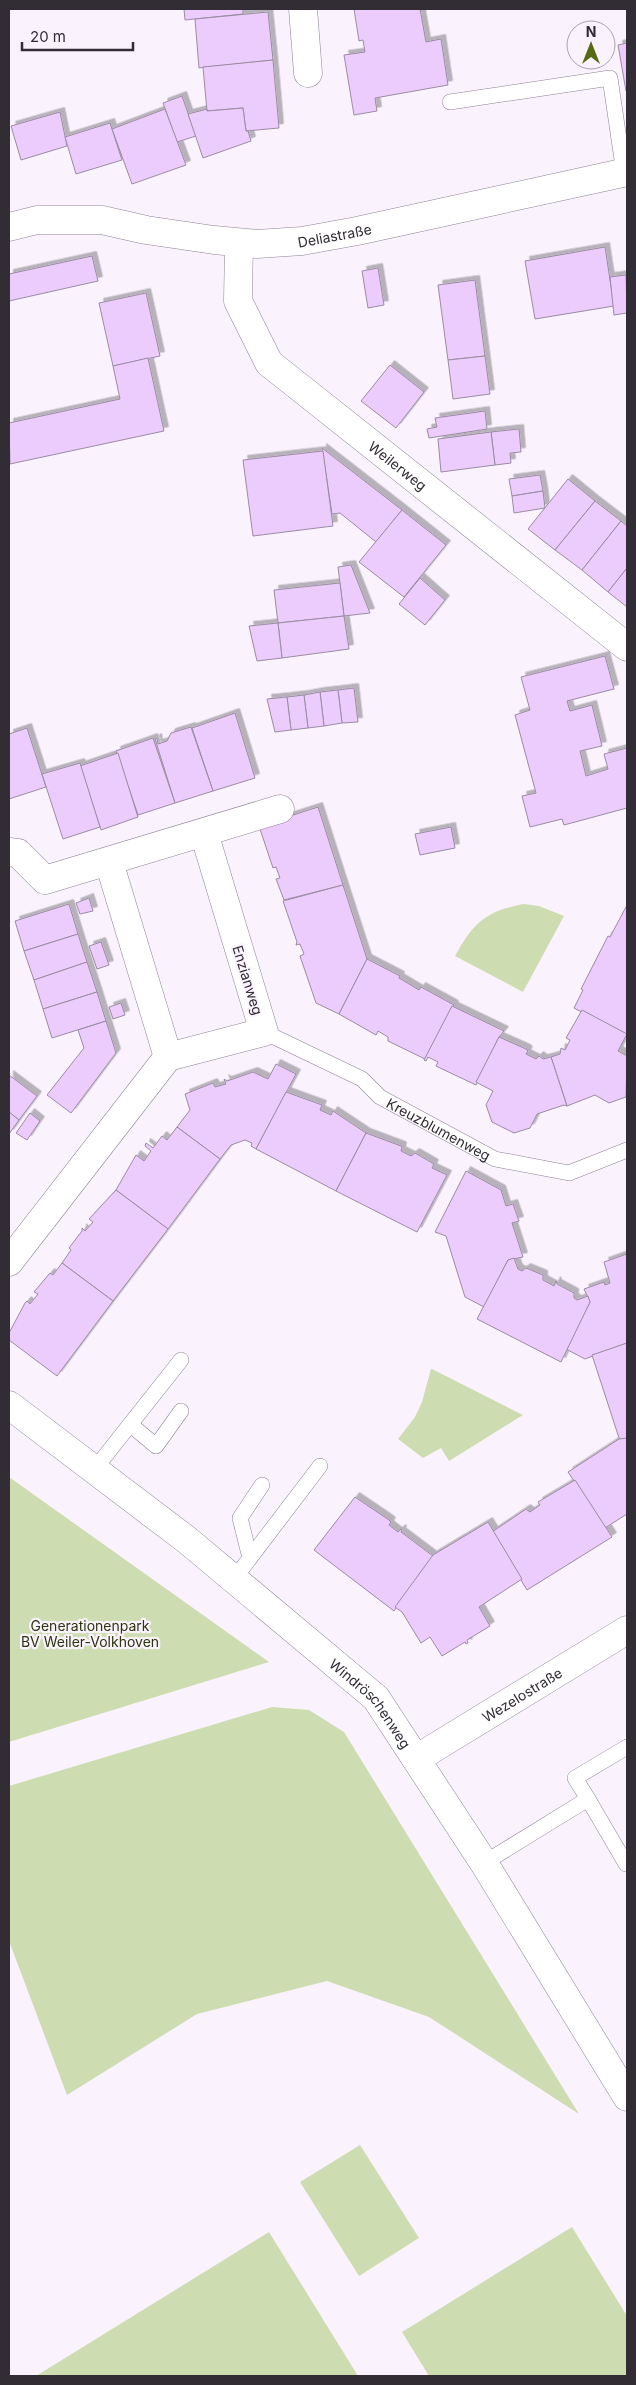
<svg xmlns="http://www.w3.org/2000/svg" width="636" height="2385" font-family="Inter,sans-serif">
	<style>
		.green { fill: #cedcb1 }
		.building { fill: #ecccfd; stroke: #9a8ba2; filter: url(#shadow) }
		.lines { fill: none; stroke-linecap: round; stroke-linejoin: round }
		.service-casing { stroke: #8f8096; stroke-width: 16 }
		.minor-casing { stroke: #8f8096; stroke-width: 29 }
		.service { stroke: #fff; stroke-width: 15 }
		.minor { stroke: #fff; stroke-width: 28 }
		.labels { text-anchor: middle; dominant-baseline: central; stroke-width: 4.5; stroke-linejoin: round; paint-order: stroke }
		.street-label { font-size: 14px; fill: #322c35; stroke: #faf3fe }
		.park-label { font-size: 14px; fill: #2b350d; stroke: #faf3fe }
	</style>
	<defs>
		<filter id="shadow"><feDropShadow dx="4.5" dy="-4.5" stdDeviation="0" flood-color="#0004"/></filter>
	</defs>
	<rect width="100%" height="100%" fill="#faf3fe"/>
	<g class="green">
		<path d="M524,904l15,2 25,10 -41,76 -68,-36c18,-33 31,-45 69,-52z"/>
		<path d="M431,1369h1l91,46 -74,46 -8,-13 -18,10 -25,-19 17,-22 7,-15z"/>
		<path d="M9,1477l260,185 -260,80z"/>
		<path d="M272,1707l37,3 35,22 235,382 -150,-97 -102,-36 -130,33 -130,81 -58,-154v-155z"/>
		<path d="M360,2145l59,93 -60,38 -59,-94z"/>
		<path d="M572,2227l55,89v60h-198l-27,-44z"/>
		<path d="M269,2232l89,144h-322z"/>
	</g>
	<g class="building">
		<path d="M184,9h59v5l-58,6z"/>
		<path d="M354,9h66l6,33 15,-3 7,46 -73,13 2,13 -23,4 -10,-60 21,-3 -2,-12 -4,1z"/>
		<path d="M268,12l5,48 -74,8 -4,-49z"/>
		<path d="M627,43v48h-1l-8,-46z"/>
		<path d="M273,60l6,68 -33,3 -3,-23 -36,3 -4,-44z"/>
		<path d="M182,96l14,40 -19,6 -14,-39z"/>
		<path d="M243,108l3,23h2l3,10 -48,17 -15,-44 19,-5v2z"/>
		<path d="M165,109l21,56 -54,19 -20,-55z"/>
		<path d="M60,112l7,34 -46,14 -10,-34z"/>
		<path d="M110,123l12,37 -46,14 -11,-37z"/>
		<path d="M605,247l9,59 -79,13 -10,-58z"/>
		<path d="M92,256l6,25 -89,20v-27z"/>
		<path d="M378,268l6,37 -16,3 -6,-37z"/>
		<path d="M626,275l1,38 -13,2 -4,-38z"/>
		<path d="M475,280l10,76 -37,4 -10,-75z"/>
		<path d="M146,293l14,63 -47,10 -14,-63z"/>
		<path d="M485,356l5,38 -37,5 -5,-39z"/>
		<path d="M148,358l16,73 -154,33 -1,-41 111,-24 -7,-33z"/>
		<path d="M390,365l34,27 -28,36 -35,-27z"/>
		<path d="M485,411l2,18 -58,9 -2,-9 10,-2 -2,-9z"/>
		<path d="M519,429l2,23 -11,1 1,10 -16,2 -4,-33z"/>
		<path d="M491,432l4,33 -54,7 -3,-33z"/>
		<path d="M322,448l80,62 -26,32 -36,-29 -8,1z"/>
		<path d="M323,451l10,75 -80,10 -10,-76z"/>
		<path d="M540,475l3,16 -31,5 -3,-17z"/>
		<path d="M568,479l27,22 -40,49 -27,-21z"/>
		<path d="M543,491l2,17 -31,5 -2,-17z"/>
		<path d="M595,501l26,20 -39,49 -27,-20z"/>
		<path d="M402,510l44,35 -42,52 -45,-35z"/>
		<path d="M621,521l6,5v42l-19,24 -26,-22z"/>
		<path d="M351,565l19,48 -26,3 -6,-49z"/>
		<path d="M627,568v39l-19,-15z"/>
		<path d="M420,578l25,22 -20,25 -26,-21z"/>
		<path d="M340,583l4,33 -66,7 -4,-33z"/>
		<path d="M344,616l5,33 -67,9 -4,-35z"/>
		<path d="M278,623l4,35 -25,3 -8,-35z"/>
		<path d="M605,656l9,33 -47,12 3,10 22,-6 10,41 -22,5 6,25 22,-7 -4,-15 23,-6v60l-63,17 -2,-6 -32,8 -8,-31 14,-3 -21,-78 15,-5 -9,-33z"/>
		<path d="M354,688l4,34 -16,1 -4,-33z"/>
		<path d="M338,690l4,33 -18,3 -4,-34z"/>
		<path d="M320,692l4,34 -16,2 -4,-33z"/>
		<path d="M304,695l4,33 -17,2 -4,-33z"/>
		<path d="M287,697l4,33 -16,2 -8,-33z"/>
		<path d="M235,713l20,65 -42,13 -21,-63z"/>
		<path d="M191,727l22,64 -38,12 -20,-64 2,-1 1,6 9,-3 4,-8z"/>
		<path d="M27,728l19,59 -37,12v-65z"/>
		<path d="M153,738l22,65 -37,12 -22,-64z"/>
		<path d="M118,753l20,64 -37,13 -21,-64z"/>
		<path d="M80,763l20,64 -37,12 -21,-65z"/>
		<path d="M318,807l25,78 -59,15 -8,-21 4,-1 -4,-11 -3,1 -14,-42z"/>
		<path d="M451,827l4,21 -35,7 -5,-21z"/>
		<path d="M343,885l24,74 -28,55 -23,-11 -16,-47 4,-2 -4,-10 -4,1 1,-3 -14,-41z"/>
		<path d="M89,898l4,13 -13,3 -4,-11z"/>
		<path d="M69,904l9,30 -54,17 -9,-30z"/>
		<path d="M627,905v131l-53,-28 9,-18 -2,-1 27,-53 2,1z"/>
		<path d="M78,934l9,28 -53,18 -10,-29z"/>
		<path d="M101,942l8,23 -12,4 -8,-23z"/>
		<path d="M367,959l33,17 -1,2 20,12 2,-3 33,18 -29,54 -37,-18v-4l-10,-6 -2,4 -37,-21z"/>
		<path d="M87,962l10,30 -54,17 -9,-29z"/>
		<path d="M97,992l9,29 -54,17 -9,-29z"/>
		<path d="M121,1003l4,12 -12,4 -4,-12z"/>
		<path d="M452,1006l52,25 -5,6 -23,48 -38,-18 -2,-1 2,-4 -10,-5 -2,4 -2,-1z"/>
		<path d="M582,1010l45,24 -9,17 9,5 -1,41 -17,6 -14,-8 -28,11 -16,-49 9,-3 1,-6 4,2 5,-10 -4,-2z"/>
		<path d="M106,1021l10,32 -45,60 -24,-18 37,-47 -6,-18z"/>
		<path d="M499,1037l27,12 2,2 -2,3 10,5 3,-3 4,3 8,-2 16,49 -3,-1 -27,9 -7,14 -16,5 -22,-11 -6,-17 7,-14 -17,-9z"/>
		<path d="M276,1064l20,10 -40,75 -5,-3 1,-3 -7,-3 -14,5 -11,14 -43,-32 13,-17 -5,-16 28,-11 2,4 11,-3 -2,-5 3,2 26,-9 15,7z"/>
		<path d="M9,1075l28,21 -18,24 -10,-8z"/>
		<path d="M286,1092l36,13 -2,5 11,5 2,-4 33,22 -30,58 -80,-42z"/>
		<path d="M9,1112l10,8 -10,14z"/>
		<path d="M30,1113l10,8 -13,19 -11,-7z"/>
		<path d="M177,1127l43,32 -52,70 -52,-39 20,-35 8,6 7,-10 -6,-5 1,-3 7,5 9,-12 5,4z"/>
		<path d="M366,1133l35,13 1,1 -1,4 10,5 4,-3 19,11 -2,4 15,7 -30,57 -81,-41z"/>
		<path d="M466,1171l35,19 5,16 7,-2 6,17 -7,2 11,34 -15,3 -24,47 -19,-10 -19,-61 -11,-4z"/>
		<path d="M116,1190l52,39 -55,72 -51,-38 9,-13 -2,-2 13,-17v-3l3,3 8,-9 -4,-3z"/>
		<path d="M627,1254v89l-42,16 -19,-10 24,-47 -6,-13 20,-7 1,3 5,-2 -6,-21z"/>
		<path d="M514,1258l4,11 4,2 4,-3 17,7v5l11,6 2,-5 1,3 17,9v5l3,2 11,-4 2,6 -29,60 -84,-43 31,-59z"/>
		<path d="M62,1263l51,38 -56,75 -48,-36v-7l16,-30 2,-2 3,3 8,-10 -4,-2 16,-19 3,2z"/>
		<path d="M627,1343v95l-7,3 -28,-86z"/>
		<path d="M627,1438v76l-22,14 -37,-56 51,-33z"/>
		<path d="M575,1480l37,57 -85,53 -35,-58 34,-23 4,3 10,-7 -2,-3z"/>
		<path d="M355,1497l34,23 2,2 -2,3 9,7 3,-3 1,1 -1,2 32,24 -39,55 -80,-61z"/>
		<path d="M488,1522l34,57 -43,28 11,19 -23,14 1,3 -2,1 -1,-2 -23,14 -12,-19 -9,6 -19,-31 -7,-5 38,-52z"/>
	</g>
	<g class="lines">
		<g class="service-casing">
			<g id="service">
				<path d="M450,102l160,-24 14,95"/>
				<path id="s1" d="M264,1032l98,47 18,18 115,62 74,14 58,-23"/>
				<path d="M131,1425l25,21 25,-35"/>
				<path d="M94,1470l87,-110"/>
				<path d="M250,1558l-10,-40 22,-33"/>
				<path d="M234,1579l86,-113"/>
				<path d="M588,1799l38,65"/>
				<path d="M484,1863l104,-64 -13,-21 52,-31"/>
			</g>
		</g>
		<g class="minor-casing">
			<g id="minor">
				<path d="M303,9l5,64"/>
				<path id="s2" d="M9,227l28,-7h65l44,10 68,10 43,4 45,-3 55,-10 270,-59"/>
				<path id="s3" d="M239,243l-1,58 31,62 358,284"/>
				<path d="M9,852l9,1 27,27 235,-71"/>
				<path d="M109,862l59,195"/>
				<path d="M9,1262l159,-205 96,-25 -60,-199"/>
				<path id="s4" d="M9,1405l178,135 189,158 108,165 143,234"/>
				<path id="s5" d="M416,1759l211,-129"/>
			</g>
		</g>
		<use href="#service" class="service"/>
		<use href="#minor" class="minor"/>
	</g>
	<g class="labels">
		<g class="street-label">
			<text stroke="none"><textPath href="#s2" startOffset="329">Deliastraße</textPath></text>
			<text stroke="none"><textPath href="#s3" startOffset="292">Weilerweg</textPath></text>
			<text transform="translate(248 980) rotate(73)">Enzianweg</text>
			<text stroke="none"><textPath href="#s1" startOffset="201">Kreuzblumenweg</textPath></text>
			<text stroke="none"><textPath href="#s5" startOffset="124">Wezelostraße</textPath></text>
			<text stroke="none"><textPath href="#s4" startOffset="470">Windröschenweg</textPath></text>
		</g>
		<g class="park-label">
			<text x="90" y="1625">Generationenpark<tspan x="90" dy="16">BV Weiler-Volkhoven</tspan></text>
		</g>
	</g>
	<rect width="636" height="2385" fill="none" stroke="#322c35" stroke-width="20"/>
	<g transform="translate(591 45)"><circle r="24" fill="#faf3fe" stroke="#aaa3ae"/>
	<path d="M0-4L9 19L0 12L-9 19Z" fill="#566915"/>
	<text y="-8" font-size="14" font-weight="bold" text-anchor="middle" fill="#322c35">N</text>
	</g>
	<path d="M22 42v8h111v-8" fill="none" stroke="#322c35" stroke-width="2.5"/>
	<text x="30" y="42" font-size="15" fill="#322c35" stroke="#faf3fe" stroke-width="4" paint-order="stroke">20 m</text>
</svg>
